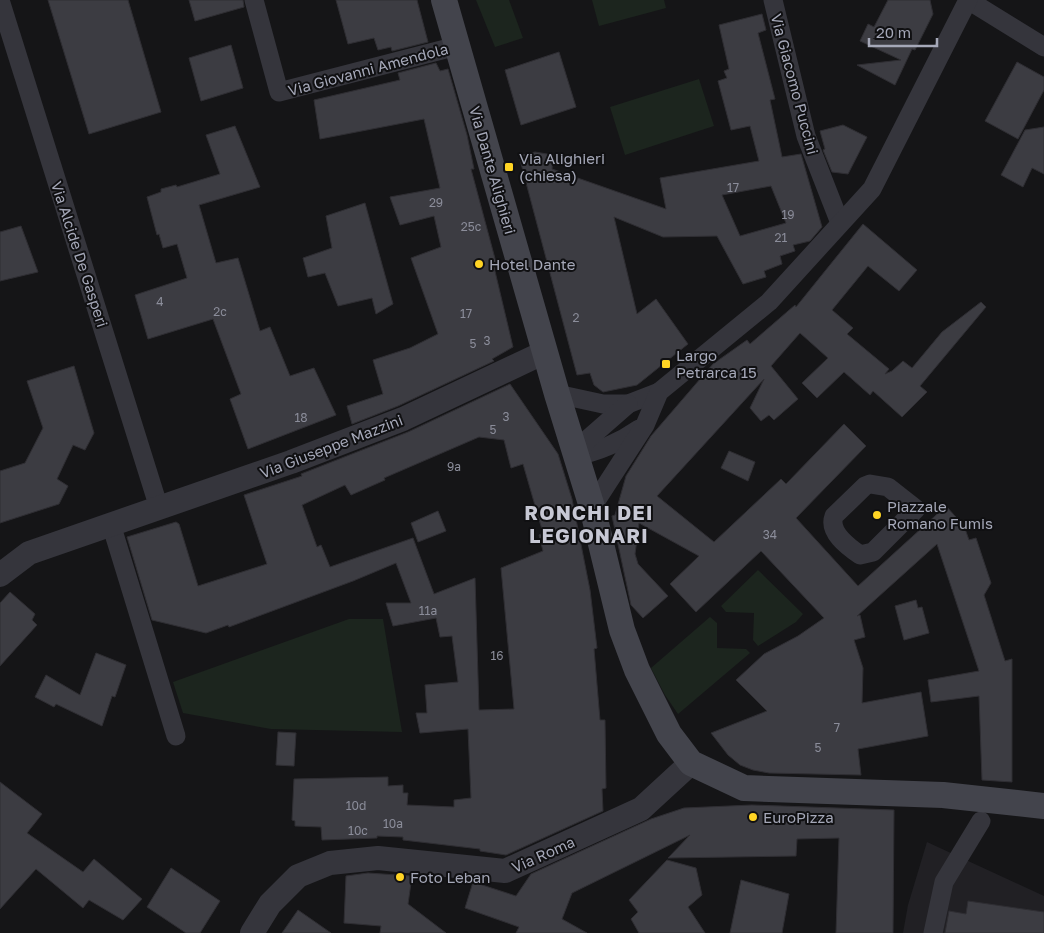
<svg xmlns="http://www.w3.org/2000/svg" width="1044" height="933" font-family="'Golos Text',sans-serif">
	<style>
		.built { fill: #212024 }
		.green { fill: #1c251e }
		.building { fill: #3c3c42; stroke: #2f2e33; fill-rule: evenodd }
		.lines { fill: none; stroke-linecap: round; stroke-linejoin: round }
		.minor { stroke: #35353c; stroke-width: 19 }
		.tertiary { stroke: #35353c; stroke-width: 24 }
		.secondary { stroke: #43444c; stroke-width: 26 }
		.poi-dot { fill: #ffd424; stroke: #101012; stroke-width: 2 }
		.labels { text-anchor: middle; dominant-baseline: central; stroke-width: 4; stroke-linejoin: round; paint-order: stroke }
		.number-label { font-size: 12px; fill: #8b8d9a }
		.street-label { font-size: 15px; fill: #a5a8b8; stroke: #101012 }
		.poi-label { font-size: 15px; fill: #a5a8b8; stroke: #101012; text-anchor: start }
		.district-label { font-size: 20px; font-weight: bold; letter-spacing: 1px; fill: #c7c8d4; stroke: #101012 }
	</style>
	<rect width="100%" height="100%" fill="#151517"/>
	<path class="built" d="M927,842l117,54v37h-141l5,-28z"/>
	<g class="green">
		<path d="M476,0h33l14,38 -28,9z"/>
		<path d="M592,0h72l2,8 -67,18z"/>
		<path d="M699,79l15,47 -89,29 -15,-48z"/>
		<path d="M758,570l45,44 -7,8 -38,24 -5,-6 1,-27 -28,-1 -5,-6z"/>
		<path d="M710,617l7,6v25l29,1 4,4 -72,61 -13,-19 -14,-27z"/>
		<path d="M349,619h34l19,113 -131,-3 -88,-16 -10,-31z"/>
	</g>
	<g class="building">
		<path d="M48,0h80l33,112 -72,22z"/>
		<path d="M189,0h54l1,7 -49,14z"/>
		<path d="M336,0h81l11,42 -36,9 -1,-4 -13,3 -4,-12 -26,6z"/>
		<path d="M888,0h42l3,14 -18,36 -3,-1 -17,36 -38,-20 44,-5 -41,-19 8,-17 6,3z"/>
		<path d="M762,14l4,16 -8,3 17,66 -5,1 12,57 19,-3 21,73 -12,14 -17,4 2,6 -15,5 2,8 -18,7 2,6 -23,7 -26,-48 -54,1 -49,-20 23,97 19,-15 32,45 -51,41 -34,7 -9,-7 -4,-12 -13,2 -58,-219 16,-4 18,3 -1,14 114,40 -6,-31 99,-17 -9,-35 -19,4 -13,-49 9,-3 -3,-7 5,-2 -10,-44zM771,186l15,37 -46,13 -18,-41z"/>
		<path d="M231,45l12,43 -42,13 -12,-43z"/>
		<path d="M559,52l17,55 -55,18 -16,-55z"/>
		<path d="M1017,62l27,15v13l-26,49 -33,-18z"/>
		<path d="M436,63l4,8 8,-2 19,66 7,34h-3l26,97 -3,1 19,80 -21,12 2,2 -96,45 -46,18 -5,-18 36,-12 -10,-34 37,-12 28,-14 -27,-76 30,-11 -7,-31 -34,9 -10,-28 50,-9 -16,-69 -104,20 -6,-39 86,-20 -2,-7z"/>
		<path d="M843,125l24,12 -19,37 -16,-2 -9,-22 2,-1 -5,-18z"/>
		<path d="M235,126l25,61 -61,18 17,58 22,-5 22,73 10,-4 20,49 24,-8 22,47 -88,34 -18,-50 11,-5 -28,-75 -65,20 -13,-44 52,-17 -10,-34 -14,4 -4,-14 -2,1 -10,-38 14,-5v-3l15,-4 1,2 43,-13 -14,-39z"/>
		<path d="M1044,127v47l-12,-6 -9,19 -22,-12 24,-45z"/>
		<path d="M365,203l28,101 -17,10 -4,-16 -34,8 -13,-33 -17,4 -5,-19 29,-10 -6,-32z"/>
		<path d="M863,224l54,46 -18,21 -31,-25 -36,44 21,18 -6,6 42,35 -4,5 7,-3 11,-10 9,7 30,-36 39,-30 5,5 -66,79 7,6 -25,25 -29,-26 -3,4 -26,-23 -27,26 -15,-15 26,-25 -28,-25 -29,33 27,33 -24,21 -5,-5 -8,6 -11,-13 14,-29 -107,117 57,46 67,-63 5,5 58,-60 22,22 -70,72 62,68 88,-80 18,20 5,14 7,-2 15,45 -7,12 21,66 7,-2v123l-30,-2 -3,-84 -48,6 -3,-22 51,-9 -42,-127 -80,72 3,-1 5,22 -11,3 9,28 -1,35 59,-11 7,44 -70,13 3,26 -92,-2 -16,-3 -13,-5 -12,-10 -17,-22 56,-22 -31,-31 28,-26 34,-18 26,-18 -63,-67 -65,61 -26,-28 29,-28 -60,-33 -4,31 3,10 30,32 -25,22 -12,-13 -19,-89 3,-1 11,-39 25,-40 62,-72 34,-24 3,4 45,-39 1,2z"/>
		<path d="M21,226l17,46 -38,9v-49z"/>
		<path d="M74,366l20,67 -9,17 -12,-5 -16,34 11,7 -9,18 -59,19v-52l25,-8 18,-35 -16,-47z"/>
		<path d="M510,384l48,70 14,45 18,91 7,58 -3,1 6,71h5l1,68 -4,1 1,22 -97,44 -26,-4v-2l-77,-9v-3l-26,-1v2l-55,2 -1,-13 -26,-1v-5l-3,-1 2,-41 94,-2v9l15,-1v8h5l-1,12 47,2v-7l17,-2 -3,-69 -48,4 -4,-20h11l-2,-28 33,-3 -6,-46 -12,1 -4,-19 -43,8 -7,-23h25l-15,-40 -43,18 -124,46 -1,-2 -22,8 -54,-13 -25,-83 49,-15 3,2 19,62 69,-22 -23,-69 58,-19 -1,-2 107,-42zM479,437l25,3 7,28 12,-4 20,69 -4,2 4,16 -42,17 13,141 -35,1 -4,-132 -41,16 -21,-56 -83,29 -9,-22 -4,2 -15,-42 43,-20 6,10 34,-15 -1,-2z"/>
		<path d="M729,451l26,11 -7,19 -27,-13z"/>
		<path d="M438,511l8,20 -28,11 -7,-19z"/>
		<path d="M10,592l25,22 -3,6 5,5 -37,41v-63z"/>
		<path d="M916,600l2,8 4,-1 7,26 -25,7 -9,-34z"/>
		<path d="M96,653l30,12 -11,32 -3,-1 -10,30 -46,-22 -2,3 -19,-10 11,-22 34,20z"/>
		<path d="M278,732l18,1 -2,33 -18,-1z"/>
		<path d="M0,782l42,32 -15,19 56,39 11,-13 48,40 -19,21 -34,-20 -6,8 -47,-39 -36,40z"/>
		<path d="M752,805l142,5 -1,123h-57l3,-95 -42,1 -1,17 -128,2 22,-23 -118,58 -10,26 25,14h-71l3,-6 -54,-19 8,-26 43,14 15,-22 120,-55 33,-11z"/>
		<path d="M667,860l29,8 6,27 -14,12 17,26h-66l-8,-14 7,-7 -9,-12z"/>
		<path d="M171,868l49,33 -20,32h-14l-39,-26z"/>
		<path d="M368,873l44,3 -4,28 38,29h-66l1,-7 -37,-3 2,-47z"/>
		<path d="M741,880l48,14 -7,39h-52z"/>
		<path d="M968,901l76,11v21h-99l4,-22 17,3z"/>
		<path d="M298,910l33,23h-49z"/>
	</g>
	<g class="lines">
		<g class="minor">
			<path d="M0,0l159,508"/>
			<path d="M254,0l25,92 178,-46"/>
			<path d="M773,0l33,136 34,87"/>
			<path d="M968,0l76,47"/>
			<path d="M557,394l46,10h25l31,-12"/>
			<path d="M576,456c24,-5 43,-13 63,-27"/>
			<path d="M576,456l12,-17 40,-35"/>
			<path d="M870,484l18,3 28,22 -43,43 -13,3c-13,-9 -32,-23 -26,-39l31,-30z"/>
			<path d="M592,507l53,-82 14,-33 110,-90 103,-113 96,-189"/>
			<path d="M111,524l65,212"/>
			<path d="M933,933l11,-51 37,-61"/>
		</g>
		<g class="tertiary">
			<path d="M0,575l29,-22 262,-91 112,-43 142,-67"/>
			<path d="M252,933l18,-29 28,-28 32,-13 48,-5 127,13 136,-62 50,-46"/>
		</g>
		<path class="secondary" d="M444,0l113,394 35,113 30,123 15,40 32,64 22,29 53,25 199,7 101,11"/>
	</g>
	<g class="poi-dot">
		<rect x="504" y="162" width="10" height="10" rx="2.5"/>
		<circle cx="479" cy="264" r="5"/>
		<rect x="661" y="359" width="10" height="10" rx="2.5"/>
		<circle cx="877" cy="515" r="5"/>
		<circle cx="753" cy="817" r="5"/>
		<circle cx="400" cy="877" r="5"/>
	</g>
	<g class="labels">
		<g class="number-label">
			<text x="733" y="187">17</text>
			<text x="436" y="202">29</text>
			<text x="788" y="214">19</text>
			<text x="471" y="226">25c</text>
			<text x="781" y="237">21</text>
			<text x="160" y="301">4</text>
			<text x="220" y="311">2c</text>
			<text x="466" y="313">17</text>
			<text x="576" y="317">2</text>
			<text x="487" y="340">3</text>
			<text x="473" y="343">5</text>
			<text x="506" y="416">3</text>
			<text x="301" y="417">18</text>
			<text x="493" y="429">5</text>
			<text x="454" y="466">9a</text>
			<text x="770" y="534">34</text>
			<text x="428" y="610">11a</text>
			<text x="497" y="655">16</text>
			<text x="837" y="727">7</text>
			<text x="818" y="747">5</text>
			<text x="356" y="805">10d</text>
			<text x="393" y="823">10a</text>
			<text x="358" y="830">10c</text>
		</g>
		<g class="street-label">
			<text transform="translate(368 69) rotate(-15)">Via Giovanni Amendola</text>
			<text transform="translate(795 84) rotate(75)">Via Giacomo Puccini</text>
			<text transform="translate(493 170) rotate(74)">Via Dante Alighieri</text>
			<text transform="translate(80 254) rotate(72)">Via Alcide De Gasperi</text>
			<text transform="translate(331 446) rotate(-21)">Via Giuseppe Mazzini</text>
			<text transform="translate(543 854) rotate(-24)">Via Roma</text>
		</g>
		<g class="poi-label">
			<text x="519" y="158">Via Alighieri<tspan x="519" dy="17">(chiesa)</tspan></text>
			<text x="489" y="264">Hotel Dante</text>
			<text x="676" y="355">Largo<tspan x="676" dy="17">Petrarca 15</tspan></text>
			<text x="887" y="506">Piazzale<tspan x="887" dy="17">Romano Fumis</tspan></text>
			<text x="763" y="817">EuroPizza</text>
			<text x="410" y="877">Foto Leban</text>
		</g>
		<g class="district-label">
			<text x="589" y="512">RONCHI DEI<tspan x="589" dy="23">LEGIONARI</tspan></text>
		</g>
	</g>
	<path d="M869 38v8h68v-8" fill="none" stroke="#a5a8b8" stroke-width="2.5"/>
	<text x="876" y="38" font-size="15" fill="#a5a8b8" stroke="#101012" stroke-width="4" paint-order="stroke">20 m</text>
</svg>
